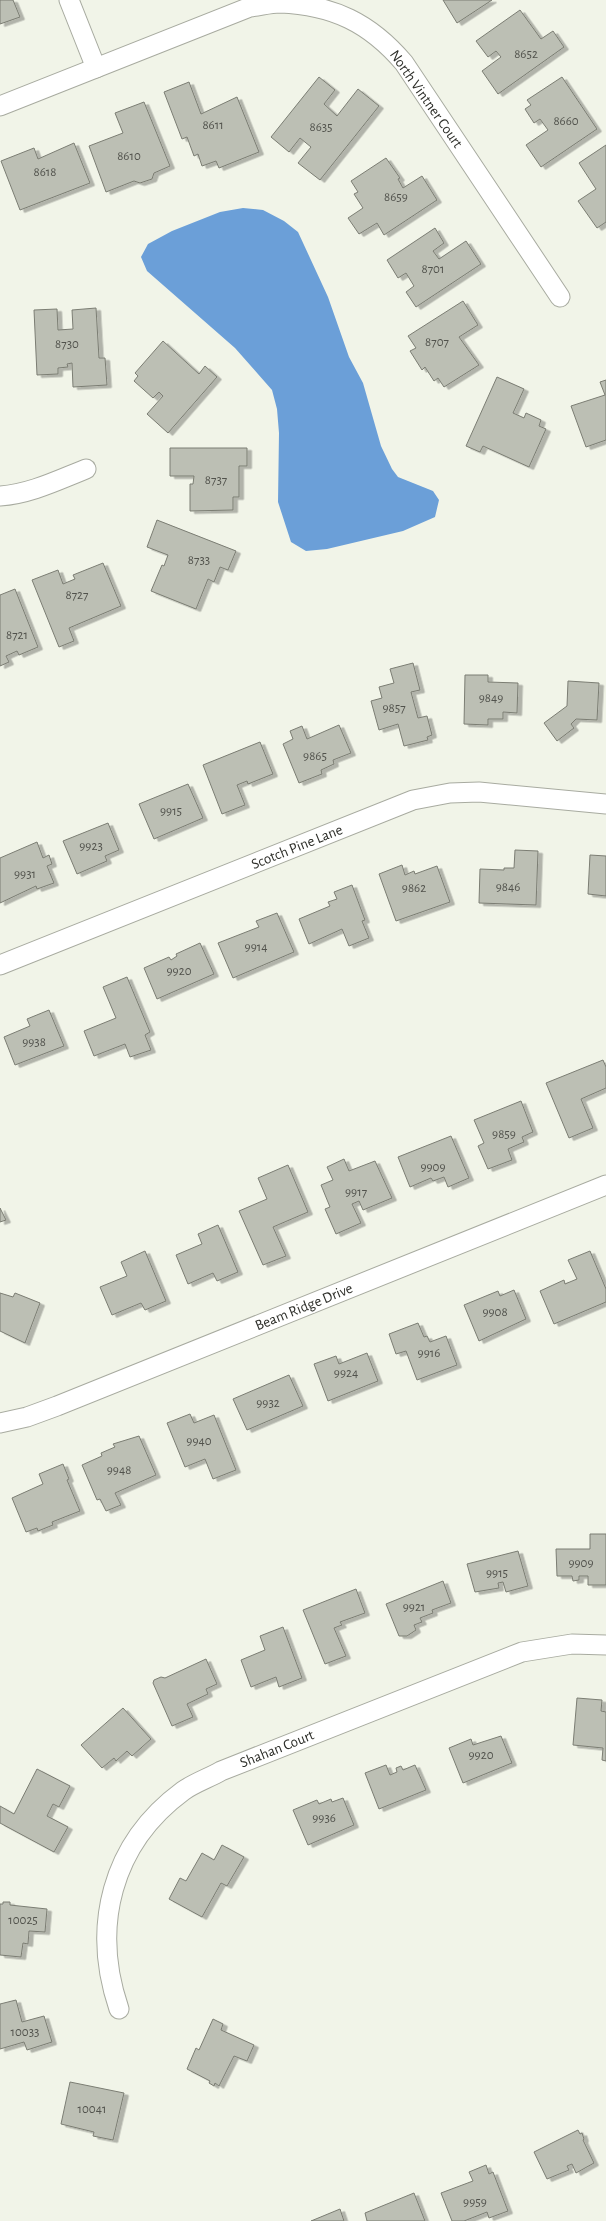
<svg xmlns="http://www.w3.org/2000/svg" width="606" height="2221" font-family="'Alegreya Sans',sans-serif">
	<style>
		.water { fill: #6b9fd8 }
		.building { fill: #bcbfb4; stroke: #7b7d73; filter: url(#shadow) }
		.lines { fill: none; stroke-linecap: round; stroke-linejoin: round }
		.minor-casing { stroke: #a8aba0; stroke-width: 21 }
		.minor { stroke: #fff; stroke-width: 19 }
		.labels { text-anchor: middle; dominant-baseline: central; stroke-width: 3; stroke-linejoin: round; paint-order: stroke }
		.number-label { font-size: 13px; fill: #51524c }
		.street-label { font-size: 15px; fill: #2d2e29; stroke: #fff }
	</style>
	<defs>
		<filter id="shadow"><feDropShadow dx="4.5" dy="2.5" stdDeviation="0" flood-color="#0004"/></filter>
	</defs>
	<rect width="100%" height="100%" fill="#f1f4e8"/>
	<path class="water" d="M243,208l20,2 21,11 14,11 30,65 21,60 14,26 18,63 11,23 6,8 35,14 6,9 -4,17 -32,14 -76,18 -21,2 -15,-9 -13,-40 1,-69 -2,-24 -5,-19 -37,-42 -88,-77 -6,-14 7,-13 24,-13 48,-19z"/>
	<g class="building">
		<path d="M0,0h13l7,17 -20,7z"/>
		<path d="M443,0h49l-35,23z"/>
		<path d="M520,10l21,29 12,-8 11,16 -66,47 -16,-23 19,-14 -5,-6 -8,6 -12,-16z"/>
		<path d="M319,77l16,13 -11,14 13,12 21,-27 21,17 -59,74 -22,-17 13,-16 -11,-9 -11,14 -18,-15z"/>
		<path d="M562,77l35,52 -56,38 -15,-22 22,-15 -8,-11 -6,4 -9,-14 6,-4 -4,-5z"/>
		<path d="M189,82l12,32 36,-17 22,55 -40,16 -3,-7 -14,5 -4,-12 -4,2 -7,-19 -5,2 -18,-47z"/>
		<path d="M144,102l26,64 -16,7 -2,6 -12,4 -6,-2 -28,11 -17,-46 34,-13 -8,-20z"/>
		<path d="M74,143l16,40 -70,27 -19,-49 33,-13 4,11z"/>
		<path d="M606,145v77l-9,6 -19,-27 18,-12 -17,-26z"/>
		<path d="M386,158l14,20 -2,1 5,9 19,-12 15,24 -53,35 -7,-12 -18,11 -11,-16 15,-10 -9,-14 4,-2 -7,-11z"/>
		<path d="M435,228l9,15 -11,8 6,8 27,-18 15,23 -65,43 -10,-15 8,-6 -8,-13 -8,5 -11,-18z"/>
		<path d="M463,301l15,24 -19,12 20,28 -35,22 -6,-9 -4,3 -9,-14 -3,3 -12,-19 6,-3 -8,-12z"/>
		<path d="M96,308l3,50h6l2,27 -34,2 -1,-24 -5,1 1,3 -10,1v6l-21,1 -3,-65 23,-1 1,21 15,-1 -1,-19z"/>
		<path d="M163,341l36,33 6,-8 12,11 -49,56 -21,-19 16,-18 -4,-4 -6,6 -19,-17 4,-5 -3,-3z"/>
		<path d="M497,377l27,12 -11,24 11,5 2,-5 15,7 -2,6 7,3 -17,38 -46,-21 -3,6 -14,-6z"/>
		<path d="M606,380v60l-20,7 -15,-41 34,-11 -5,-13z"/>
		<path d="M170,448h77v18h-8v31h-6v13l-43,1v-27h3l1,-8h-24z"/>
		<path d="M157,520l79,31 -8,19 -8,-3 -6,15 -6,-3 -12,30 -45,-18 11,-26 2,1 4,-11 -21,-8z"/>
		<path d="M103,563l18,43 -52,22 5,13 -15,6 -27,-67 26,-10 5,14 12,-5 -2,-4z"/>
		<path d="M15,589l23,58 -19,8 -2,-4 -11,5 3,6 -9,4v-71z"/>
		<path d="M413,663l7,27 -9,2 7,26 9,-2 5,19 -5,2 1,3 -24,6 -6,-22 -19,6 -8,-29 11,-3 -3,-11 15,-4 -4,-14z"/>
		<path d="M465,675h23v7l30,1 -1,30 -14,-1v7h-15v6l-24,-1z"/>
		<path d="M568,681l31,2 -2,37 -21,-1 -5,5 3,4 -17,13 -13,-18 23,-17z"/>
		<path d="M339,725l12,28 -18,7 1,4 -13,6 1,4 -23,9 -16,-39 10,-5 -3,-8 12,-5 5,13z"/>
		<path d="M260,742l13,32 -25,10 -1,-3 -10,4 8,20 -23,9 -19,-49z"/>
		<path d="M188,784l15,34 -49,21 -15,-35z"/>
		<path d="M108,823l11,27 -14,6 2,5 -30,13 -14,-33z"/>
		<path d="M37,842l6,16 6,-3 3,9 -5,2 7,17 -17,6 -1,-3 -36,17v-45z"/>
		<path d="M515,850l23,1 -2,54 -57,-2 1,-34 24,1v-2h10z"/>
		<path d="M590,855l16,1v40l-18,-2z"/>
		<path d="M402,865l3,10 9,-4 1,3 22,-8 13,36 -54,19 -17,-47z"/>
		<path d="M352,885l13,35 -3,1 7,17 -20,8 -7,-17 -33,15 -10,-25 31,-13 -2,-4 9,-3 -3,-7z"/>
		<path d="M277,913l17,39 -61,26 -15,-35 41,-16 -3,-6z"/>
		<path d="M200,943l14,31 -57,25 -13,-31 25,-11 2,3 6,-4 -1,-2z"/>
		<path d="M127,977l23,55 -5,3 6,15 -21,7 -5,-13 -31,12 -10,-25 32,-13 -13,-31z"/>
		<path d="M49,1010l15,36 -49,19 -11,-28 26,-11 -3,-7z"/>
		<path d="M603,1060l3,7v21l-25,11 12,29 -24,10 -23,-55z"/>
		<path d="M521,1101l12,31 -11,5 2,5 -16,7 4,11 -24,9 -10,-23 6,-3 -10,-23z"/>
		<path d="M451,1136l18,42 -21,9 -4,-10 -11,4 -2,-3 -21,9 -12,-30z"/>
		<path d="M344,1159l5,12 26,-10 17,37 -29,12 -4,-9 -7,3 9,19 -25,11 -11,-25 5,-2 -9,-22 12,-5 -6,-13z"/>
		<path d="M288,1165l20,47 -35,15 13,29 -23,9 -24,-54 28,-12 -9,-21z"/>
		<path d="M0,1208l6,12 -6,2z"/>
		<path d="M218,1225l20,47 -21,9 -4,-8 -25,11 -12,-29 26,-11 -4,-10z"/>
		<path d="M145,1251l21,50 -21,9 -4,-7 -29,12 -12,-28 27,-11 -6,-14z"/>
		<path d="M590,1251l16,38v13l-52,22 -14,-33 24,-11 1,4 12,-5 -9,-19z"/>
		<path d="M514,1290l12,29 -47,22 -15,-36 34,-14 2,5z"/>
		<path d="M0,1293l13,4 2,-4 25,10 -15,40 -25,-12z"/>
		<path d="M418,1323l6,14 3,-1 3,6 16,-6 11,29 -40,15 -11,-29 -10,3 -7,-20z"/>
		<path d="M367,1353l11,28 -50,20 -14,-37 22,-8 3,8z"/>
		<path d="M289,1375l14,31 -56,24 -14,-31z"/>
		<path d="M190,1414l4,9 20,-8 22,55 -23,9 -8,-20 -20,8 -18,-44z"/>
		<path d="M139,1436l17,39 -41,18 6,12 -15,6 -6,-12 -3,1 -15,-35 20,-9 -1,-3 14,-6 -2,-3z"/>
		<path d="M63,1464l6,15 -2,1 13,31 -28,11 1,3 -15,6 -1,-3 -11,4 -14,-34 31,-14 -4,-10z"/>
		<path d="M590,1534h16v51h-18v-9h-9v4l-6,1 -1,-5h-15l-1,-27h34z"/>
		<path d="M518,1551l10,35 -22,6 -3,-10 -5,1 1,5 -24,4 -8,-28z"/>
		<path d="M443,1581l8,22 -19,7 1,3 -13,5 2,4 -8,3 2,5 -9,6h-8l-13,-32z"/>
		<path d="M356,1589l9,24 -25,9 2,3 -8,3 12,28 -21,8 -22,-54z"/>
		<path d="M283,1627l19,51 -23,9 -3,-10 -25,10 -10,-27 24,-10 -5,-14z"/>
		<path d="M206,1659l11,25 -11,5 2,5 -21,10 6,13 -21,9 -19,-43 1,-3 7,-3 4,1z"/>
		<path d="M577,1698l25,2 -1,11 5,1v49l-4,-1 1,-12 -30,-3z"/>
		<path d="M123,1708l28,31 -19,17 -5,-5 -11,10 -2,-3 -12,10 -21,-23z"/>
		<path d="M501,1736l11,27 -49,20 -14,-35 22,-9 2,6z"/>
		<path d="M386,1765l4,10 7,-3 -1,-4 5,-2 2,4 12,-5 11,25 -47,19 -14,-36z"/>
		<path d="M37,1769l33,17 -11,21 -6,-3 -6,12 21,11 -14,25 -54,-29v-17l14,8z"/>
		<path d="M343,1798l11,27 -46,20 -15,-35 24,-10 2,4 12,-5 1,3z"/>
		<path d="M222,1845l22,12 -17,29 -6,-3 -19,34 -33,-18 11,-21 6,3 16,-28 12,7z"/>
		<path d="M3,1902h7v3l37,4 -2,23 -16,-1 -1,13 -5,-1 -2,14 -21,-2v-51h3z"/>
		<path d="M16,2000l6,22 22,-6 8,26 -25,8 -3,-8 -24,7v-45z"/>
		<path d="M213,2019l10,5 -2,6 33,15 -7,16 -13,-5 -15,30 -4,-3 -1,3 -5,-3 1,-2 -23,-12 9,-21 3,2z"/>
		<path d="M70,2082l54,11 -11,47 -20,-4 1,-4 -33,-8z"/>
		<path d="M578,2130l2,4 2,-1 2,6 -1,1 11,23 -18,10 -4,-9 -5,2 2,4 -22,9 -13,-27z"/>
		<path d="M486,2165l3,9 4,-2 15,39 -19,7 -2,-6 -23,9h-12l-11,-28 32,-12 -4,-9z"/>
		<path d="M414,2193l11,28h-58l-2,-8z"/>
		<path d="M340,2209l4,12h-33z"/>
	</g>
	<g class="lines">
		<g class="minor-casing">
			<g id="minor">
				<path d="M69,0l27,68"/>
				<path d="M0,106l250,-99c10,-1 20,-4 30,-4 53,2 90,20 124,60l156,234"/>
				<path d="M0,496c30,-2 58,-16 86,-27"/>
				<path d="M0,965l413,-165 37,-7 29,-1 127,12"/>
				<path d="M0,1423l27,-6 30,-11 549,-221"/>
				<path d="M119,2009c-28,-82 -8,-165 64,-218 11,-8 26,-13 38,-20l301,-119 50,-8 34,1"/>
			</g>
		</g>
		<use href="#minor" class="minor"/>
	</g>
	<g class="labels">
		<g class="number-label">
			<text x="526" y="54">8652</text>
			<text x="566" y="121">8660</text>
			<text x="213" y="125">8611</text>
			<text x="321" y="127">8635</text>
			<text x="129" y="156">8610</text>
			<text x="45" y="172">8618</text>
			<text x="396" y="197">8659</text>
			<text x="433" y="269">8701</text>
			<text x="437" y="342">8707</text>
			<text x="67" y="344">8730</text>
			<text x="216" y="480">8737</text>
			<text x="199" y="560">8733</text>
			<text x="77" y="595">8727</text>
			<text x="17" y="635">8721</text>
			<text x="491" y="698">9849</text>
			<text x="394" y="708">9857</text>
			<text x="315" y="756">9865</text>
			<text x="171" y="811">9915</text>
			<text x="91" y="846">9923</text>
			<text x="25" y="874">9931</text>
			<text x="508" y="887">9846</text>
			<text x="414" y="888">9862</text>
			<text x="256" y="947">9914</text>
			<text x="179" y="971">9920</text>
			<text x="34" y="1042">9938</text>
			<text x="504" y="1134">9859</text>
			<text x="433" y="1167">9909</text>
			<text x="356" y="1192">9917</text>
			<text x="495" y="1312">9908</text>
			<text x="429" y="1353">9916</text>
			<text x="346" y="1373">9924</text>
			<text x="268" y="1403">9932</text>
			<text x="199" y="1441">9940</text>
			<text x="119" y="1470">9948</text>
			<text x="581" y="1563">9909</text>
			<text x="497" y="1573">9915</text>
			<text x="414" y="1607">9921</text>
			<text x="481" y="1755">9920</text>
			<text x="324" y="1818">9936</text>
			<text x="23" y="1920">10025</text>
			<text x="25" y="2032">10033</text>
			<text x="92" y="2109">10041</text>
			<text x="475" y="2202">9959</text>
		</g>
		<g class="street-label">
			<text transform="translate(426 99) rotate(55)">North Vintner Court</text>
			<text transform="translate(297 847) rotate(-22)">Scotch Pine Lane</text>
			<text transform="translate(304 1307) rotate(-22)">Beam Ridge Drive</text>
			<text transform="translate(277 1749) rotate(-22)">Shahan Court</text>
		</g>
	</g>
</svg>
